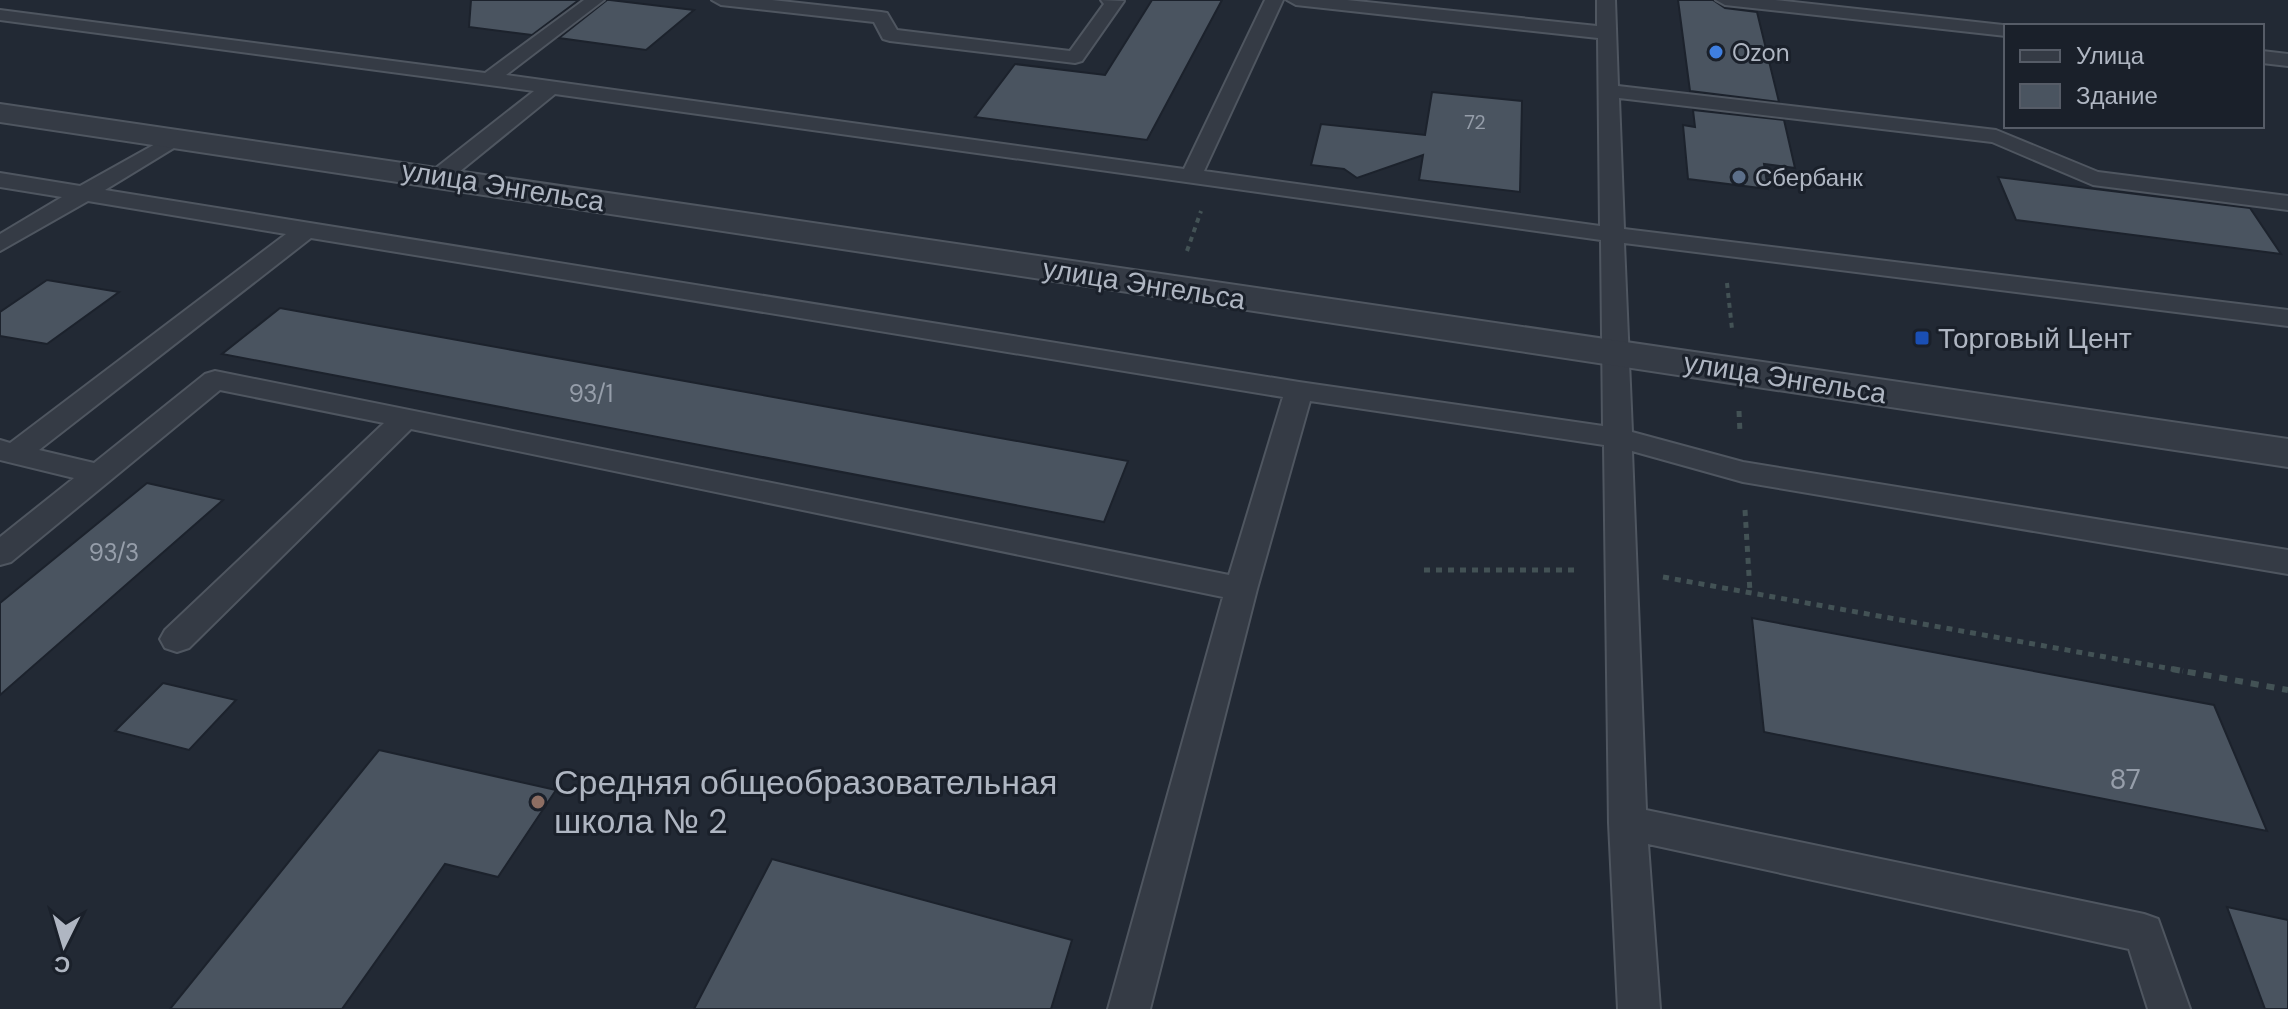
<svg xmlns="http://www.w3.org/2000/svg" width="2288" height="1009" font-family="'DM Sans',sans-serif">
	<style>
		.building { fill: #4a5460; stroke: #1c222c; stroke-width: 2 }
		.lines { fill: none; stroke-linecap: round; stroke-linejoin: round }
		.service-casing { stroke: #4f5660; stroke-width: 4 }
		.tertiary-casing { stroke: #4f5660; stroke-width: 4 }
		.path-far2 { stroke: #435255; stroke-width: 4; stroke-dasharray: 5 5; stroke-linecap: butt }
		.path-far1 { stroke: #435255; stroke-width: 5; stroke-dasharray: 6 6; stroke-linecap: butt }
		.path { stroke: #435255; stroke-width: 6; stroke-dasharray: 8 8; stroke-linecap: butt }
		.service { fill: #353b45; fill-rule: evenodd }
		.tertiary { fill: #353b45; fill-rule: evenodd }
		.shop-dot { fill: #3f7fe0; stroke: #1a202a; stroke-width: 3 }
		.service-dot { fill: #5c6f8a; stroke: #1a202a; stroke-width: 3 }
		.transit-dot { fill: #1a4fb4; stroke: #1a202a; stroke-width: 3 }
		.education-dot { fill: #8d6e63; stroke: #1a202a; stroke-width: 3 }
		.labels { text-anchor: middle; dominant-baseline: central; stroke-width: 6; stroke-linejoin: round; paint-order: stroke }
		.far-number-label { font-size: 20px; fill: #969eaa }
		.far-poi-label { font-size: 24px; fill: #afb6c2; stroke: #1a202a; text-anchor: start }
		.number-label { font-size: 24px; fill: #969eaa }
		.street-label { font-size: 28px; fill: #afb6c2; stroke: #1a202a }
		.poi-label { font-size: 28px; fill: #afb6c2; stroke: #1a202a; text-anchor: start }
		.near-number-label { font-size: 28px; fill: #969eaa }
		.near-poi-label { font-size: 34px; fill: #afb6c2; stroke: #1a202a; text-anchor: start }
	</style>
	<rect width="100%" height="100%" fill="#222934"/>
	<g class="building">
		<path d="M471,0h108l-47,35 -63,-8z"/>
		<path d="M607,0h3l84,10 -48,40 -87,-12z"/>
		<path d="M1152,0h70l-75,140 -172,-23 40,-53 90,11z"/>
		<path d="M1678,0h35l12,8 32,4 22,90 -89,-11z"/>
		<path d="M1432,92l90,9 -2,91 -101,-12 4,-25 -66,23 -13,-9 -33,-4 10,-41 104,11z"/>
		<path d="M1693,110l91,10 11,48 -31,-4 4,25 -80,-10 -5,-54 12,2z"/>
		<path d="M1998,177l252,31 31,46 -265,-34z"/>
		<path d="M47,280l72,12 -72,52 -47,-8v-24z"/>
		<path d="M280,308l848,153 -24,61 -882,-168z"/>
		<path d="M147,483l76,17 -223,195v-92z"/>
		<path d="M1752,618l462,87 53,126 -503,-99z"/>
		<path d="M163,683l73,17 -47,50 -74,-19z"/>
		<path d="M379,750l177,40 -58,87 -53,-13 -103,145h-172z"/>
		<path d="M772,859l300,81 -21,69h-357z"/>
		<path d="M2227,907l61,13v89h-23z"/>
	</g>
	<g class="lines">
		<g class="service-casing">
			<g id="service">
				<path d="M584,0h20l-98,75 678,94 81,-169h18l-79,171 396,55 -2,-188 -302,-33 -9,-5h60l250,26v-26h18l3,86 378,44 102,42 190,24v14l-195,-25 -101,-43 -373,-44 5,131 664,81v16l-664,-83 8,189 111,30 545,88v24l-545,-92 -111,-31 14,359 498,104 14,5 32,90h-42l-19,-60 -481,-105 12,165h-42l-9,-186 -5,-378 -294,-44 -53,188 -107,420h-42l115,-412 -812,-168 -222,219 -12,4 -12,-4 -5,-9 5,-9 219,-207 -164,-33 -209,172 -11,3v-28l74,-59 -74,-18v-20l10,3 276,-209 -198,-33 -88,50v-17l62,-37 -62,-10v-14l80,13 95,-53 7,2 4,4 -4,4 -77,47 1194,192 304,44 -2,-186 -1046,-146 -107,87h-16l-3,-5 3,-5 102,-80 -534,-71v-10l485,63zM311,238l972,159 -54,178 -1014,-204 -10,3 -111,89 -55,-13z"/>
				<path d="M712,0h60l109,12 6,1 10,17 173,21 34,-47 -3,-4 23,1 -42,60 -7,2 -185,-22 -7,-2 -9,-17 -153,-17z"/>
				<path d="M1716,0h59l237,26h-6v10l-281,-31z"/>
				<path d="M2262,51l26,3v12l-26,-3z"/>
			</g>
		</g>
		<g class="tertiary-casing">
			<path id="tertiary" d="M0,104l2288,335v28l-2288,-345z"/>
		</g>
		<g class="path-far2">
			<path d="M1187,251l14,-40"/>
			<path d="M1727,283l5,46"/>
		</g>
		<g class="path-far1">
			<path d="M1739,411l1,22"/>
			<path d="M1745,510l5,82"/>
			<path d="M1424,570h154"/>
			<path d="M1663,577l520,94"/>
		</g>
		<path class="path" d="M2172,669l116,21"/>
		<use href="#service" class="service"/>
		<use href="#tertiary" class="tertiary"/>
	</g>
	<circle class="shop-dot" cx="1716" cy="52" r="8"/>
	<circle class="service-dot" cx="1739" cy="177" r="8"/>
	<rect class="transit-dot" x="1914" y="330" width="16" height="16" rx="4"/>
	<circle class="education-dot" cx="538" cy="802" r="8"/>
	<g class="labels">
		<g class="far-number-label">
			<text x="1475" y="122">72</text>
		</g>
		<g class="far-poi-label">
			<text x="1732" y="52">Ozon</text>
			<text x="1755" y="177">Сбербанк</text>
		</g>
		<g class="number-label">
			<text x="591" y="393">93/1</text>
			<text x="114" y="552">93/3</text>
		</g>
		<g class="street-label">
			<text transform="translate(503 186) rotate(9)">улица Энгельса</text>
			<text transform="translate(1144 284) rotate(9)">улица Энгельса</text>
			<text transform="translate(1785 378) rotate(9)">улица Энгельса</text>
		</g>
		<g class="poi-label">
			<text x="1938" y="338">Торговый Цент</text>
		</g>
		<g class="near-number-label">
			<text x="2125" y="779">87</text>
		</g>
		<g class="near-poi-label">
			<text x="554" y="782">Средняя общеобразовательная<tspan x="554" dy="39">школа № 2</tspan></text>
		</g>
	</g>
	<rect x="2004" y="24" width="260" height="104" fill="#1a202a" stroke="#565c67" stroke-width="2"/>
	<rect x="2020" y="50" width="40" height="12" fill="#353b45" stroke="#565c67" stroke-width="2"/>
	<text x="2076" y="64" font-size="24" fill="#afb6c2">Улица</text>
	<rect x="2020" y="84" width="40" height="24" fill="#4a5460" stroke="#565c67" stroke-width="2"/>
	<text x="2076" y="104" font-size="24" fill="#afb6c2">Здание</text>
	<g transform="translate(64 945) rotate(185)" stroke="#1a202a" stroke-width="6" paint-order="stroke">
	<path d="M0-6L14 30L0 20L-14 30Z" fill="#afb6c2"/>
	<text y="-12" font-size="22" font-weight="bold" text-anchor="middle" fill="#afb6c2">С</text>
	</g>
</svg>
